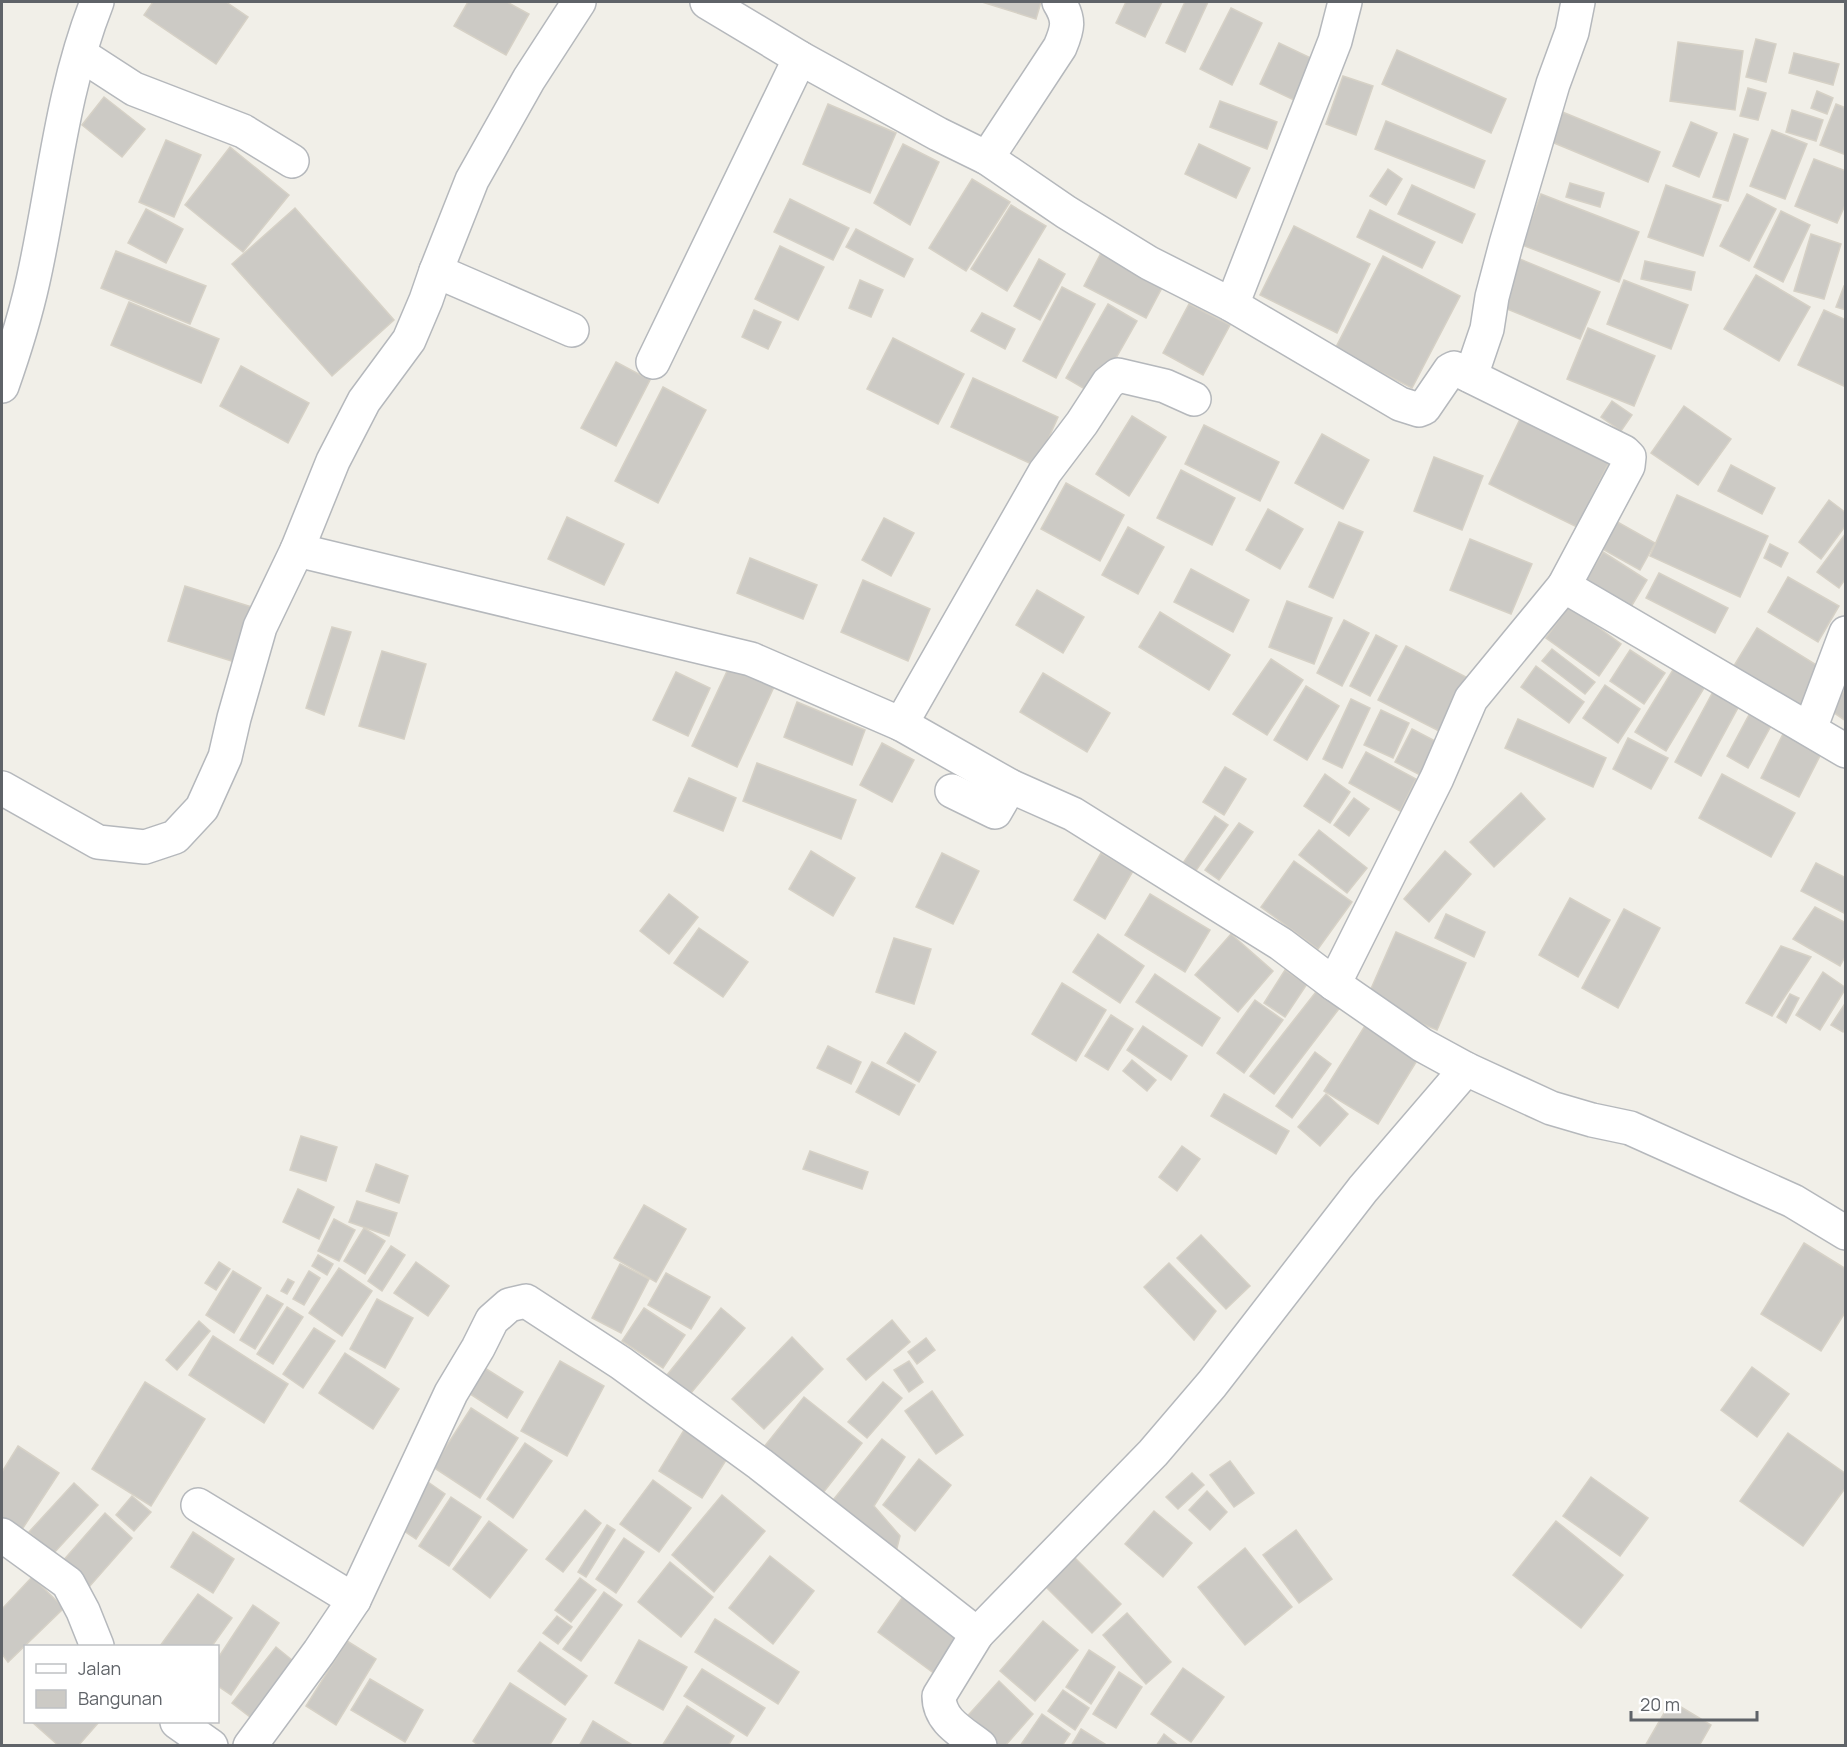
<svg xmlns="http://www.w3.org/2000/svg" width="1847" height="1747" font-family="Manrope,sans-serif">
	<style>
		.building { fill: #cccac5; stroke: #d6d1c6; stroke-width: 1.5 }
		.lines { fill: none; stroke-linecap: round; stroke-linejoin: round }
		.minor-casing { stroke: #b5b8bc; stroke-width: 36 }
		.minor { stroke: #fff; stroke-width: 33 }
	</style>
	<rect width="100%" height="100%" fill="#f1efe8"/>
	<g class="building">
		<path d="M153,2h73l22,15 -32,47 -72,-49z"/>
		<path d="M468,2h39l22,12 -23,41 -52,-29z"/>
		<path d="M982,2h59l-5,17z"/>
		<path d="M1126,2h36l-17,35 -29,-14z"/>
		<path d="M1185,2h23l-23,50 -19,-9z"/>
		<path d="M1231,8l31,15 -30,62 -32,-16z"/>
		<path d="M1756,39l20,5 -10,38 -20,-5z"/>
		<path d="M1678,42l65,9 -8,59 -65,-9z"/>
		<path d="M1279,43l34,16 -19,41 -34,-16z"/>
		<path d="M1397,50l109,49 -15,34 -109,-49z"/>
		<path d="M1794,53l45,11 -6,21 -44,-12z"/>
		<path d="M1343,76l30,10 -17,49 -30,-11z"/>
		<path d="M1748,88l18,5 -8,27 -18,-4z"/>
		<path d="M1817,91l16,7 -6,16 -16,-6z"/>
		<path d="M104,97l41,32 -23,28 -40,-32z"/>
		<path d="M1220,101l57,21 -10,27 -57,-22z"/>
		<path d="M828,104l68,29 -26,60 -67,-29z"/>
		<path d="M1836,104l10,4v47l-26,-10z"/>
		<path d="M1792,110l31,10 -7,21 -30,-9z"/>
		<path d="M1560,111l100,41 -12,30 -101,-42z"/>
		<path d="M1386,121l99,40 -11,27 -99,-39z"/>
		<path d="M1691,122l26,11 -18,44 -26,-11z"/>
		<path d="M1772,130l35,14 -22,55 -35,-13z"/>
		<path d="M1734,134l14,5 -20,62 -15,-4z"/>
		<path d="M166,140l35,15 -27,62 -35,-15z"/>
		<path d="M903,144l36,18 -29,63 -36,-22z"/>
		<path d="M1199,144l51,24 -14,30 -51,-24z"/>
		<path d="M230,147l59,48 -46,57 -58,-47z"/>
		<path d="M1814,159l32,12v32l-9,20 -42,-17z"/>
		<path d="M1388,169l14,10 -16,26 -16,-9z"/>
		<path d="M972,179l38,23 -44,69 -37,-23z"/>
		<path d="M1570,183l34,10 -4,14 -34,-10z"/>
		<path d="M1412,185l63,29 -13,29 -64,-29z"/>
		<path d="M1666,185l55,20 -18,51 -55,-19z"/>
		<path d="M1541,194l98,38 -20,50 -97,-37z"/>
		<path d="M1747,194l29,15 -27,52 -29,-15z"/>
		<path d="M790,199l59,29 -16,32 -59,-28z"/>
		<path d="M1011,205l35,21 -39,65 -36,-22z"/>
		<path d="M295,208l99,112 -62,56 -100,-112z"/>
		<path d="M146,209l37,20 -17,34 -38,-20z"/>
		<path d="M1370,210l65,32 -13,26 -65,-31z"/>
		<path d="M1781,211l29,14 -27,57 -29,-15z"/>
		<path d="M1294,226l76,38 -33,69 -77,-38z"/>
		<path d="M856,229l57,30 -9,18 -58,-30z"/>
		<path d="M1811,234l30,10 -17,55 -30,-8z"/>
		<path d="M780,246l44,21 -26,53 -43,-21z"/>
		<path d="M116,251l90,35 -16,38 -89,-36z"/>
		<path d="M1102,251l63,31 -19,36 -62,-32z"/>
		<path d="M1383,256l77,40 -48,92 -77,-39z"/>
		<path d="M1515,257l85,35 -20,47 -85,-35z"/>
		<path d="M1039,259l26,15 -25,46 -26,-14z"/>
		<path d="M1645,261l50,11 -4,18 -50,-11z"/>
		<path d="M1756,275l54,32 -31,54 -55,-32z"/>
		<path d="M860,280l23,10 -12,27 -22,-9z"/>
		<path d="M1624,280l64,25 -17,44 -64,-25z"/>
		<path d="M1844,286l2,1v23l-10,-3z"/>
		<path d="M1062,287l33,17 -39,74 -33,-17z"/>
		<path d="M129,302l90,37 -18,44 -90,-38z"/>
		<path d="M1108,304l29,17 -42,74 -29,-17z"/>
		<path d="M1189,304l41,21 -27,50 -40,-22z"/>
		<path d="M754,310l27,12 -13,27 -26,-12z"/>
		<path d="M1824,310l22,10v67l-48,-22z"/>
		<path d="M982,313l33,16 -10,20 -34,-18z"/>
		<path d="M1588,328l67,28 -21,50 -67,-27z"/>
		<path d="M893,338l71,36 -26,50 -71,-35z"/>
		<path d="M616,362l34,18 -34,66 -35,-18z"/>
		<path d="M241,366l68,37 -21,40 -68,-37z"/>
		<path d="M973,378l85,39 -22,49 -85,-39z"/>
		<path d="M663,387l43,23 -48,93 -43,-22z"/>
		<path d="M1612,401l20,14 -11,16 -20,-14z"/>
		<path d="M1684,406l47,33 -33,46 -47,-32z"/>
		<path d="M1132,416l34,21 -37,59 -33,-22z"/>
		<path d="M1521,417l89,43 -33,67 -88,-43z"/>
		<path d="M1204,425l75,37 -19,39 -75,-37z"/>
		<path d="M1322,434l47,26 -26,49 -48,-26z"/>
		<path d="M1434,457l49,19 -21,54 -48,-19z"/>
		<path d="M1731,465l44,23 -13,26 -44,-23z"/>
		<path d="M1181,470l54,28 -23,47 -55,-27z"/>
		<path d="M1066,483l58,32 -24,46 -59,-32z"/>
		<path d="M1677,495l91,41 -28,61 -90,-41z"/>
		<path d="M1829,500l17,13v12l-25,34 -22,-17z"/>
		<path d="M1268,509l35,20 -23,40 -34,-19z"/>
		<path d="M567,517l57,27 -20,41 -56,-26z"/>
		<path d="M884,518l30,15 -23,43 -29,-16z"/>
		<path d="M1612,519l43,24 -15,27 -43,-24z"/>
		<path d="M1339,522l24,10 -30,66 -24,-11z"/>
		<path d="M1128,527l36,20 -26,47 -36,-19z"/>
		<path d="M1846,533v45l-7,10 -22,-16z"/>
		<path d="M1470,539l62,25 -21,50 -61,-24z"/>
		<path d="M1770,544l18,9 -7,14 -17,-9z"/>
		<path d="M1603,552l44,28 -19,32 -45,-27z"/>
		<path d="M750,558l67,27 -14,34 -66,-26z"/>
		<path d="M1191,569l58,31 -16,32 -59,-30z"/>
		<path d="M1659,573l69,35 -13,25 -69,-35z"/>
		<path d="M1788,577l51,29 -21,36 -50,-30z"/>
		<path d="M863,580l67,29 -22,52 -67,-29z"/>
		<path d="M185,586l70,22 -17,55 -70,-22z"/>
		<path d="M1037,590l47,27 -21,36 -47,-28z"/>
		<path d="M1287,601l45,17 -18,46 -45,-17z"/>
		<path d="M1569,606l52,38 -22,32 -53,-38z"/>
		<path d="M1160,612l70,43 -21,35 -70,-43z"/>
		<path d="M1344,620l25,13 -27,53 -25,-13z"/>
		<path d="M332,627l19,5 -27,83 -18,-7z"/>
		<path d="M1757,628l69,43 -26,41 -68,-43z"/>
		<path d="M1376,635l21,11 -27,50 -20,-10z"/>
		<path d="M1406,646l60,31 -27,54 -61,-31z"/>
		<path d="M1552,649l43,33 -10,12 -43,-33z"/>
		<path d="M1630,650l35,23 -21,31 -34,-23z"/>
		<path d="M382,651l44,13 -22,75 -45,-13z"/>
		<path d="M1271,659l32,21 -36,55 -34,-21z"/>
		<path d="M1679,660l31,18 -44,73 -31,-19z"/>
		<path d="M1536,666l48,36 -15,21 -48,-36z"/>
		<path d="M729,667l45,20 -37,80 -45,-21z"/>
		<path d="M676,672l34,16 -22,48 -35,-16z"/>
		<path d="M1043,673l67,40 -23,39 -67,-40z"/>
		<path d="M1605,685l35,24 -22,34 -35,-25z"/>
		<path d="M1306,686l33,20 -32,54 -33,-20z"/>
		<path d="M1846,689v32l-16,-11z"/>
		<path d="M1714,690l26,14 -39,72 -26,-14z"/>
		<path d="M1351,699l19,9 -28,60 -19,-9z"/>
		<path d="M797,702l68,28 -13,35 -68,-28z"/>
		<path d="M1381,710l28,13 -16,35 -29,-13z"/>
		<path d="M1750,713l22,11 -24,44 -21,-12z"/>
		<path d="M1518,719l88,39 -13,29 -88,-39z"/>
		<path d="M1412,729l29,15 -17,33 -29,-15z"/>
		<path d="M1785,730l38,20 -24,47 -38,-19z"/>
		<path d="M1628,738l40,20 -17,31 -38,-20z"/>
		<path d="M882,743l32,17 -22,42 -32,-17z"/>
		<path d="M1366,752l50,27 -16,32 -51,-28z"/>
		<path d="M757,763l99,37 -15,39 -98,-38z"/>
		<path d="M1225,767l21,12 -22,36 -21,-13z"/>
		<path d="M1325,774l25,18 -20,31 -26,-17z"/>
		<path d="M1722,774l73,39 -24,44 -72,-39z"/>
		<path d="M689,778l47,20 -13,33 -49,-20z"/>
		<path d="M1521,793l24,26 -51,48 -24,-25z"/>
		<path d="M1354,798l15,11 -20,27 -15,-11z"/>
		<path d="M1215,816l13,9 -33,47 -12,-9z"/>
		<path d="M1239,823l14,9 -34,48 -14,-10z"/>
		<path d="M1319,830l48,38 -20,25 -48,-38z"/>
		<path d="M811,851l44,27 -22,38 -44,-27z"/>
		<path d="M1445,851l26,23 -42,48 -25,-23z"/>
		<path d="M942,853l37,18 -26,53 -37,-17z"/>
		<path d="M1101,853l32,18 -28,48 -31,-19z"/>
		<path d="M1294,861l58,41 -34,47 -57,-42z"/>
		<path d="M1816,863l30,15v36l-45,-23z"/>
		<path d="M669,894l29,23 -29,37 -29,-23z"/>
		<path d="M1150,894l60,36 -25,42 -60,-37z"/>
		<path d="M1570,898l40,22 -32,57 -39,-22z"/>
		<path d="M1815,907l31,16v32l-6,11 -47,-27z"/>
		<path d="M1624,909l36,19 -42,80 -36,-20z"/>
		<path d="M1446,914l39,18 -11,25 -39,-19z"/>
		<path d="M699,928l49,34 -25,35 -49,-34z"/>
		<path d="M1396,932l70,31 -29,67 -71,-30z"/>
		<path d="M1098,934l46,32 -24,37 -47,-31z"/>
		<path d="M1231,934l42,37 -35,41 -43,-37z"/>
		<path d="M894,938l37,11 -17,55 -38,-12z"/>
		<path d="M1781,946l30,11 -39,59 -26,-13z"/>
		<path d="M1285,970l22,14 -22,33 -21,-14z"/>
		<path d="M1823,972l23,16 -26,42 -24,-15z"/>
		<path d="M1155,974l65,44 -18,28 -66,-44z"/>
		<path d="M1062,983l44,27 -30,51 -44,-27z"/>
		<path d="M1319,988l22,18 -67,88 -24,-18z"/>
		<path d="M1790,994l9,4 -13,25 -9,-6z"/>
		<path d="M1255,1000l28,20 -39,53 -27,-20z"/>
		<path d="M1846,1002v25l-3,5 -12,-7z"/>
		<path d="M1111,1015l22,14 -25,41 -23,-14z"/>
		<path d="M1368,1021l53,33 -43,70 -54,-33z"/>
		<path d="M1143,1026l44,30 -16,24 -44,-30z"/>
		<path d="M905,1033l31,19 -17,30 -32,-19z"/>
		<path d="M828,1046l33,16 -10,22 -34,-16z"/>
		<path d="M1315,1052l16,12 -39,54 -16,-12z"/>
		<path d="M1132,1060l24,20 -9,11 -24,-20z"/>
		<path d="M872,1062l43,23 -16,30 -43,-23z"/>
		<path d="M1224,1094l65,37 -13,23 -65,-38z"/>
		<path d="M1326,1094l22,20 -28,32 -22,-19z"/>
		<path d="M301,1136l36,11 -11,34 -36,-11z"/>
		<path d="M1182,1146l18,13 -23,32 -18,-14z"/>
		<path d="M810,1151l58,21 -6,17 -59,-20z"/>
		<path d="M376,1164l32,12 -9,27 -33,-12z"/>
		<path d="M298,1189l36,18 -15,32 -36,-17z"/>
		<path d="M357,1201l40,12 -8,23 -40,-14z"/>
		<path d="M644,1205l42,24 -30,53 -42,-24z"/>
		<path d="M334,1219l21,11 -16,31 -21,-10z"/>
		<path d="M364,1228l21,13 -20,33 -21,-13z"/>
		<path d="M1201,1235l49,51 -24,23 -49,-51z"/>
		<path d="M1804,1243l42,26v42l-25,40 -60,-37z"/>
		<path d="M391,1246l14,9 -23,36 -14,-10z"/>
		<path d="M318,1255l15,9 -6,11 -15,-9z"/>
		<path d="M219,1262l11,7 -14,21 -11,-7z"/>
		<path d="M416,1262l33,24 -21,30 -34,-23z"/>
		<path d="M1169,1263l47,48 -22,29 -50,-53z"/>
		<path d="M620,1264l29,15 -28,54 -29,-15z"/>
		<path d="M339,1268l33,23 -30,45 -33,-23z"/>
		<path d="M233,1271l28,17 -27,45 -28,-18z"/>
		<path d="M309,1271l11,7 -16,27 -11,-6z"/>
		<path d="M666,1273l44,24 -19,32 -43,-24z"/>
		<path d="M288,1279l6,3 -7,12 -6,-3z"/>
		<path d="M267,1295l16,9 -28,45 -15,-9z"/>
		<path d="M377,1299l36,19 -28,50 -35,-19z"/>
		<path d="M287,1307l16,10 -30,47 -16,-10z"/>
		<path d="M644,1308l41,27 -22,33 -41,-27z"/>
		<path d="M721,1308l24,20 -59,71 -23,-19z"/>
		<path d="M892,1320l18,22 -44,38 -19,-21z"/>
		<path d="M199,1321l11,10 -33,39 -11,-10z"/>
		<path d="M314,1328l21,13 -32,47 -20,-14z"/>
		<path d="M213,1336l75,48 -24,39 -75,-48z"/>
		<path d="M792,1337l31,32 -59,60 -32,-30z"/>
		<path d="M926,1338l9,12 -18,14 -9,-12z"/>
		<path d="M345,1353l54,36 -26,40 -54,-36z"/>
		<path d="M560,1361l44,25 -37,70 -46,-25z"/>
		<path d="M909,1361l14,21 -14,10 -15,-22z"/>
		<path d="M480,1365l43,27 -16,26 -43,-28z"/>
		<path d="M1752,1367l37,27 -32,43 -36,-27z"/>
		<path d="M145,1382l60,37 -54,87 -59,-37z"/>
		<path d="M883,1382l19,16 -35,40 -19,-16z"/>
		<path d="M932,1391l31,44 -27,19 -31,-43z"/>
		<path d="M804,1397l58,46 -43,55 -59,-46z"/>
		<path d="M471,1408l47,30 -38,60 -47,-31z"/>
		<path d="M684,1430l44,27 -26,41 -43,-27z"/>
		<path d="M1788,1433l58,41v13l-43,59 -63,-45z"/>
		<path d="M882,1439l23,18 -31,49 26,30 -5,20 -65,-52z"/>
		<path d="M525,1443l27,18 -39,57 -26,-19z"/>
		<path d="M18,1446l41,27 -40,61 -17,-12v-50z"/>
		<path d="M919,1459l32,26 -36,46 -32,-26z"/>
		<path d="M1230,1461l24,32 -20,14 -24,-32z"/>
		<path d="M1192,1473l12,12 -26,24 -12,-12z"/>
		<path d="M1591,1477l57,41 -28,38 -57,-40z"/>
		<path d="M653,1480l38,28 -32,44 -39,-28z"/>
		<path d="M428,1482l17,12 -29,45 -18,-12z"/>
		<path d="M74,1483l24,22 -45,49 -24,-22z"/>
		<path d="M1207,1491l20,21 -17,18 -21,-20z"/>
		<path d="M722,1495l43,36 -51,61 -42,-37z"/>
		<path d="M132,1496l19,16 -17,19 -18,-16z"/>
		<path d="M451,1497l30,20 -32,49 -30,-20z"/>
		<path d="M585,1510l16,13 -38,49 -17,-13z"/>
		<path d="M1154,1511l38,32 -29,34 -38,-33z"/>
		<path d="M105,1513l27,25 -43,49 -27,-25z"/>
		<path d="M489,1521l38,29 -37,48 -37,-29z"/>
		<path d="M1556,1521l67,54 -42,53 -68,-53z"/>
		<path d="M607,1525l8,5 -29,47 -8,-5z"/>
		<path d="M1296,1530l36,49 -33,24 -36,-48z"/>
		<path d="M193,1532l41,27 -21,34 -42,-26z"/>
		<path d="M624,1538l20,14 -28,41 -20,-14z"/>
		<path d="M1245,1548l47,59 -47,38 -47,-58z"/>
		<path d="M770,1556l44,35 -41,53 -44,-36z"/>
		<path d="M1075,1558l46,46 -29,29 -46,-46z"/>
		<path d="M670,1562l43,35 -32,40 -43,-35z"/>
		<path d="M32,1577l32,31 -56,54 -6,-8v-45z"/>
		<path d="M580,1578l16,12 -25,32 -16,-12z"/>
		<path d="M604,1592l18,13 -41,56 -18,-12z"/>
		<path d="M198,1594l34,24 -20,28h-52z"/>
		<path d="M904,1595l62,45 -27,37 -61,-45z"/>
		<path d="M253,1605l26,18 -48,72 -13,-9v-28z"/>
		<path d="M1127,1613l44,49 -25,22 -43,-49z"/>
		<path d="M557,1616l15,11 -14,17 -15,-11z"/>
		<path d="M715,1619l84,53 -21,32 -83,-52z"/>
		<path d="M1043,1621l35,29 -43,51 -35,-30z"/>
		<path d="M639,1640l48,27 -24,43 -48,-27z"/>
		<path d="M347,1641l29,18 -40,66 -30,-19z"/>
		<path d="M540,1642l47,34 -22,29 -47,-34z"/>
		<path d="M276,1647l27,22 -44,55 -27,-21z"/>
		<path d="M1089,1650l26,17 -24,37 -25,-17z"/>
		<path d="M1183,1668l41,29 -33,45 -40,-28z"/>
		<path d="M702,1669l63,39 -18,28 -63,-40z"/>
		<path d="M1119,1672l23,15 -26,41 -23,-14z"/>
		<path d="M370,1679l53,31 -18,32 -54,-32z"/>
		<path d="M999,1681l34,33 -28,32h-15l-27,-25z"/>
		<path d="M510,1683l56,36 -17,27h-70l-6,-5z"/>
		<path d="M1063,1690l26,18 -14,22 -27,-19z"/>
		<path d="M1671,1701l40,24 -12,21h-54z"/>
		<path d="M687,1706l47,30 -6,10h-66z"/>
		<path d="M1042,1714l28,20 -8,12h-42z"/>
		<path d="M593,1721l41,25h-55z"/>
		<path d="M32,1722h67l-21,24h-19z"/>
		<path d="M1081,1729l27,17h-37z"/>
		<path d="M1164,1734l15,12h-23z"/>
	</g>
	<g class="lines">
		<g class="minor-casing">
			<g id="minor">
				<path d="M707,2l93,56 138,76 49,24 79,54 83,51 83,42 168,99 19,6 5,-2 26,-38 4,-2 170,84 5,5 -1,9 -64,120 282,165"/>
				<path d="M80,54l54,35 109,42 49,30"/>
				<path d="M987,158l73,-111c8,-19 10,-27 -1,-45"/>
				<path d="M436,271l136,59"/>
				<path d="M1232,305l103,-264 10,-39"/>
				<path d="M653,362l147,-304"/>
				<path d="M1471,376l16,-47 5,-32 14,-53 47,-160 19,-52 6,-30"/>
				<path d="M2,386c12,-34 23,-69 31,-105 21,-94 28,-188 64,-279"/>
				<path d="M297,550l454,109 150,65"/>
				<path d="M1564,586l-93,113 -34,79 -103,206 88,61 44,24 85,39 41,12 38,8 163,73 53,32"/>
				<path d="M1810,729l36,-96"/>
				<path d="M1010,786l-109,-62 144,-252 37,-49 26,-40 10,-8 47,11 29,13"/>
				<path d="M2,788l96,54 47,5 30,-10 27,-29 23,-51 9,-39 26,-91 37,-77 36,-89 31,-60 45,-61 17,-40 10,-29 36,-91 57,-101 50,-77"/>
				<path d="M952,791l43,21 15,-26 63,28 208,130 53,40"/>
				<path d="M198,1505l156,95"/>
				<path d="M2,1535l66,48 15,28 14,35"/>
				<path d="M977,1634l176,-181 59,-69 151,-195 103,-120"/>
				<path d="M177,1722l34,24"/>
				<path d="M250,1746l69,-94 35,-52 97,-207 27,-45 14,-28 17,-15 17,-4 95,62 139,101 217,170 -38,62c0,25 23,36 41,50"/>
			</g>
		</g>
		<use href="#minor" class="minor"/>
	</g>
	<rect width="1847" height="1747" fill="none" stroke="#5f6368" stroke-width="6"/>
	<rect x="24" y="1645" width="195" height="78" fill="#ffffff" stroke="#bfc1c3" stroke-width="1.5"/>
	<rect x="36" y="1664" width="30" height="9" fill="#ffffff" stroke="#bfc1c3" stroke-width="1.5"/>
	<text x="78" y="1675" font-size="18" fill="#5f6368">Jalan</text>
	<rect x="36" y="1690" width="30" height="18" fill="#cccac5" stroke="#bfc1c3" stroke-width="1.5"/>
	<text x="78" y="1705" font-size="18" fill="#5f6368">Bangunan</text>
	<path d="M1631 1711v9h126v-9" fill="none" stroke="#5f6368" stroke-width="3"/>
	<text x="1640" y="1711" font-size="18" fill="#5f6368" stroke="#ffffff" stroke-width="4.5" paint-order="stroke">20 m</text>
</svg>
